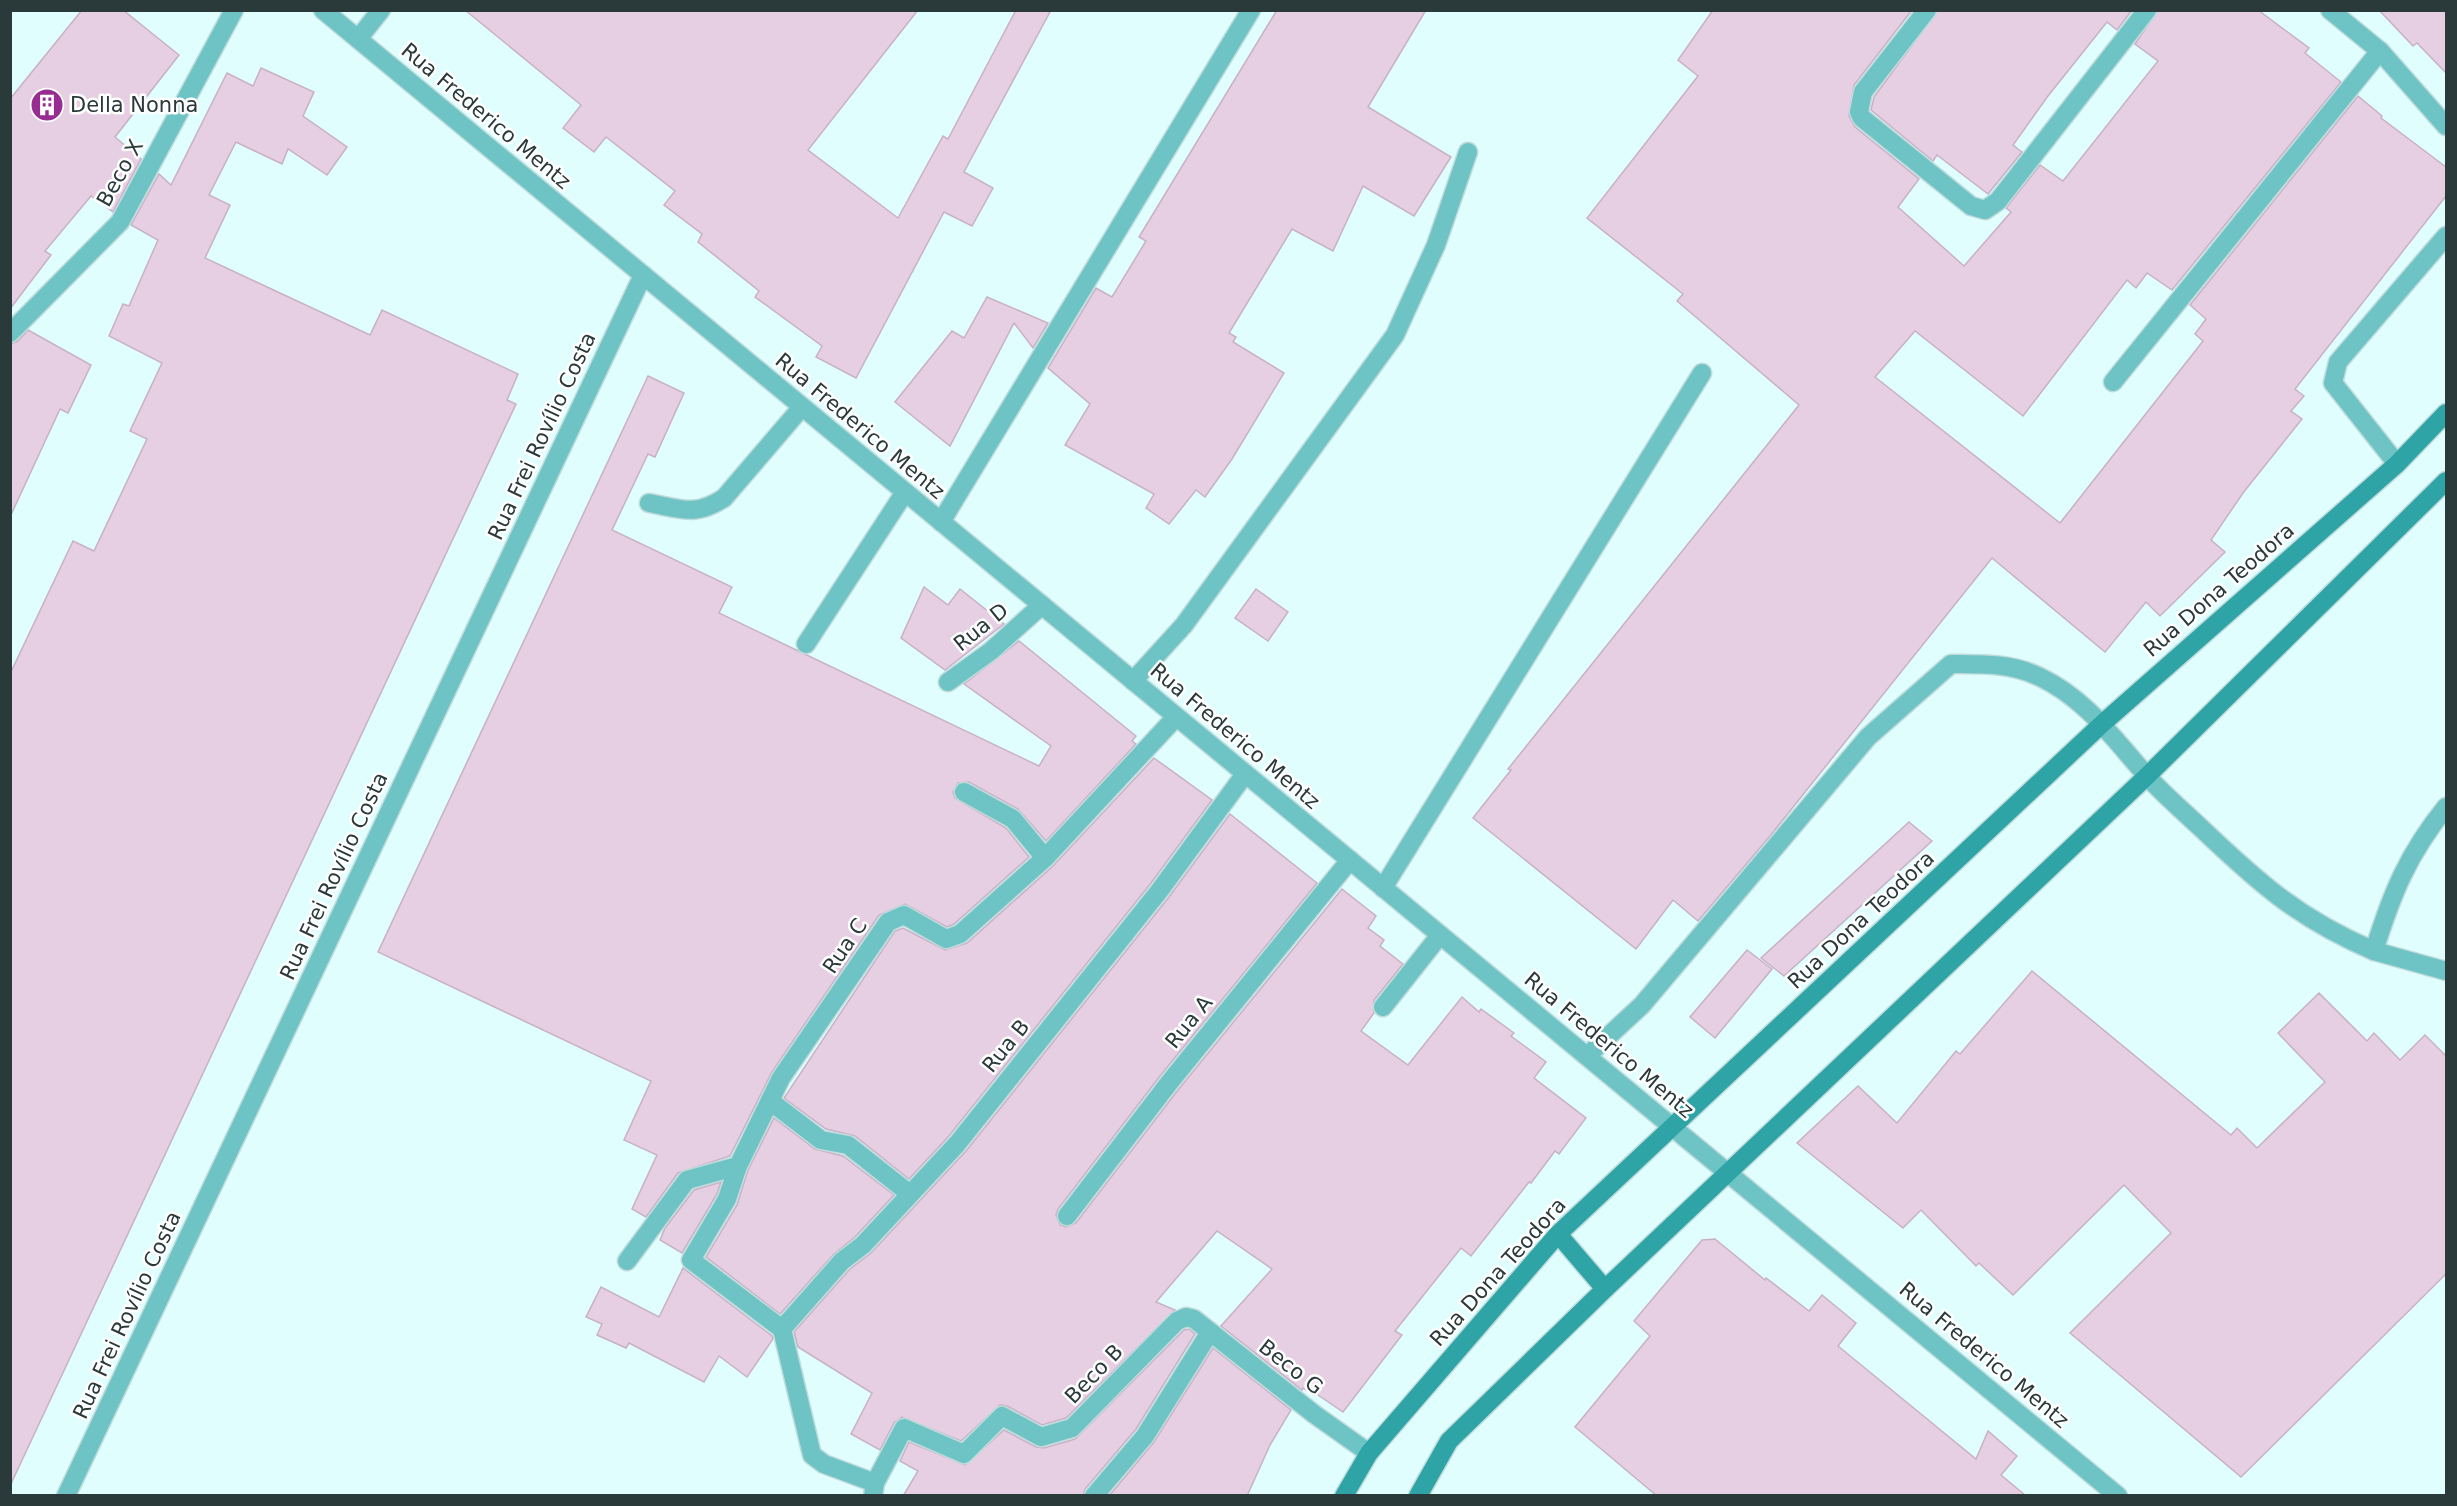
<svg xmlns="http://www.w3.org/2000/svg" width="2457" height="1506" font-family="'DejaVu Sans',sans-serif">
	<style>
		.building { fill: #e6cee3; stroke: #c8b1c5; stroke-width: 1.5 }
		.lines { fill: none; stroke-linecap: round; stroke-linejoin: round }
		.service-casing { stroke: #c0dbdb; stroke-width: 21 }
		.minor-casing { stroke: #c0dbdb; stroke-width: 21 }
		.tertiary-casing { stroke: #c0dbdb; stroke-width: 21 }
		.secondary-casing { stroke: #c0dbdb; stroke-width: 21 }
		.service { stroke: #6ec4c5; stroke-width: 18 }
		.minor { stroke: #6ec4c5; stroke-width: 18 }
		.tertiary { stroke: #6ec4c5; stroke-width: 18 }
		.secondary { stroke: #2ea4a6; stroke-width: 18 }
		.labels { text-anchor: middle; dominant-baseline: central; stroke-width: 5; stroke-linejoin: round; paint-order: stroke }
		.poi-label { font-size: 21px; fill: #2a3939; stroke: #fff; text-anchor: start }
		.street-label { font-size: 21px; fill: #2a3939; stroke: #fff }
	</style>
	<rect width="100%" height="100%" fill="#e1fefe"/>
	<g class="building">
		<path d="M82,10h41l56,45 -64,82 26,22 -28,53 -22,-16 -46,55 6,4 -41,54v-210z"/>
		<path d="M465,10h453l-110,140 90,68 45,-82 5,3 68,-129h35l-87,162 29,16 -21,38 -28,-14 -88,166 -40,-21 6,-11 -67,-49 4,-6 -61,-49 4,-8 -38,-29 11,-14 -69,-54 -12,15 -31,-24 18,-23z"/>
		<path d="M1277,10h149l-58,97 83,50 -37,59 -51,-30 -30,65 -41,-22 -63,104 7,4 -3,5 51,31 -52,86 -27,38 -9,-7 -27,34 -23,-16 8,-14 -89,-49 25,-41 -42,-36 48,-80 16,9 34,-56 -7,-4z"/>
		<path d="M1713,10h199l-58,75 -5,31 6,11 64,52 -21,28 66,59 47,-54 -5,-4 34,-43 23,16 95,-120 -23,-17 23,-34h100l51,38 -4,5 36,29 -169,208 -25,-17 -11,15 -9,-8 -104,136 -108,-85 -40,46 185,146 143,-182 -8,-7 11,-15 -16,-14 168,-209 24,20 -1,2 65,49v29l-151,193 9,7 -13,15 11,8 -59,74 -32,47 14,12 -65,64 -14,-14 -41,50 -113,-94 -222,278 -72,85 -25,-21 -37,49 -163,-131 38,-48 -3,-1 291,-364 -122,-104 6,-7 -96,-76 111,-142 -20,-16z"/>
		<path d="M1938,10h194l-15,20 -10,-8 -59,74 -35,49 9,7 -34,42 -51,-39 -4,6 -62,-51 3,-13z"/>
		<path d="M2379,10h67v63l-29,-30 -4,3z"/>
		<path d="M261,68l53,24 -11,24 44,31 -20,28 -39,-26 -6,15 -46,-22 -27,53 21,10 -25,53 165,77 12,-25 136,64 -11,26 9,4 -506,1082v-812l63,-133 21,10 53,-112 -17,-8 32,-68 -53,-27 14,-32 6,2 29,-66 -27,-15 28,-51 12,11 56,-112 26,13z"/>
		<path d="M987,297l61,26 -15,25 -19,-25 -64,123 -55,-44 57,-71 12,7z"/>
		<path d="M28,330l63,35 -23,48 -8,-4 -50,108v-173l8,-3z"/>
		<path d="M648,376l36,17 -29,64 -7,-3 -36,76 120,57 -13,26 320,153 12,-20 -87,-62 55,-43 117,95 -4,5 4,3 -90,97 -28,-32 -49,-27 -11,1 -5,9 2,6 51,30 23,29 -75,67 -7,3 -42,-23 -26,11 -107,157 -42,84 -52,17 -32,44 -14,-8 25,-54 -33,-15 27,-59 -273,-129z"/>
		<path d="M924,587l24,18 12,-16 44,35 -59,46 -44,-32z"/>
		<path d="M1256,589l32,23 -20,29 -33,-23z"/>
		<path d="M1154,758l58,42 -61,83 -203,254 -39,42 -54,-43 -29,-7 -42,-31 111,-167 8,-3 42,22 22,-7 86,-77z"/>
		<path d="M1230,814l87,69 -157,193 -102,133 -2,6 4,10 6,2 10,-4 102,-133 164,-201 34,27 -8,12 16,12 -4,6 23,18 -29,36v13l-13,18 47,34 54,-68 17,15 2,-3 33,24 -3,3 35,26 -12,16 52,40 -27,36 -4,-3 -24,32 -2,-1 -58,74 -10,-8 -66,83 7,4 -59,77 -28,-19 -1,2 -11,-7 -1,2 -81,-64 51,-57 -55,-38 -61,71 19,8 -109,108 -24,7 -35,-19 -7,-1 -39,36 -59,-24 -8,6 -14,27 -29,-16 21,-41 -74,-46 -4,-15 56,-63 21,-16 95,-102 203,-254z"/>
		<path d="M1909,822l23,19 -148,135 -23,-18z"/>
		<path d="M1747,950l25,19 -57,69 -25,-21z"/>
		<path d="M2032,971l199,164 6,-7 20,20 68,-66 -47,-49 41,-40 48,48 7,-8 26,27 25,-25 21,21v218l-205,203 -171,-144 101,-100 -47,-48 -111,110 -34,-32 -3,3 -55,-56 -18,18 -106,-85 61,-57 39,37 59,-72 4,3z"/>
		<path d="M774,1118l41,31 28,7 51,39 -39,42 -21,17 -54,60 -74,-57 31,-52 11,-35z"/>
		<path d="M721,1182l-4,12 -35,59 -22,-13 5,-12 29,-38z"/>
		<path d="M1715,1239l50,41 1,-2 43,33 13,-16 34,28 -18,23 138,113 12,-28 29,25 -16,19 25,21h-369l-82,-69 75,-91 -16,-15 68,-81z"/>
		<path d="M683,1268l89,68 1,3 -26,38 -28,-21 -15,26 -75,-39 -3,5 -29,-13 5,-11 -16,-7 15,-30 58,30z"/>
		<path d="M1189,1329l6,5 -59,95 -51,60 -2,7h-180l15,-25 -18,-10 9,-19 56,23 39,-35 32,17 8,1 31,-9 109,-109z"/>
		<path d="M1213,1348l78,62 -21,35 -23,51h-138l45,-54z"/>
	</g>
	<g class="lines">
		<g class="service-casing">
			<g id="service">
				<path d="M358,39l23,-29"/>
				<path d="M10,333l110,-111 114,-212"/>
				<path d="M649,503c32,6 46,14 75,-5l78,-91"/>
				<path d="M941,522l310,-512"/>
				<path d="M806,644l99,-152"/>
				<path d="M1133,681l51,-56 211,-290 41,-90 32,-93"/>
				<path d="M948,682l43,-31 51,-46"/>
				<path d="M964,792l49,27 32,39"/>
				<path d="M1383,888l319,-515"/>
				<path d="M2374,951l72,20"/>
				<path d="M1383,1007l57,-72"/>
				<path d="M1587,1056l55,-51 226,-268 83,-73c31,0 60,-1 89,13 46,22 73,61 106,98 17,19 37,36 55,53 59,56 98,91 173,123 18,-58 34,-97 72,-144"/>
				<path d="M770,1101l51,39 27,5 62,49"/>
				<path d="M738,1166l-11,33 -36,61 91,69 30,126 12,9 51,19"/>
				<path d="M1067,1216l102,-133 181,-223"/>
				<path d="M627,1261l60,-81 51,-14 43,-88 107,-156 16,-7 42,24 14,-5 85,-76 131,-141"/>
				<path d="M782,1329l60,-68 21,-16 94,-101 203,-254 85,-116"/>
				<path d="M873,1496l2,-13 29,-55 60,26 38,-38 39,21 31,-9 105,-107 9,-4 8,2 120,95 55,39"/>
				<path d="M1094,1496l51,-60 65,-104"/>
			</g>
		</g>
		<g class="minor-casing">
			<g id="minor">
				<path d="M1927,10l-64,82 -4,20 3,6 109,88 14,4 13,-9 149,-191"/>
				<path d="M2330,10l50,41 66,75"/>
				<path d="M2113,382l267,-331"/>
				<path d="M2397,464l-64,-81 5,-21 108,-126"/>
				<path d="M66,1496l577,-1221"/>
			</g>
		</g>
		<g class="tertiary-casing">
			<path id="tertiary" d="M323,10l1795,1486"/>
		</g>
		<g class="secondary-casing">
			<g id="secondary">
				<path d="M1558,1234l47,55"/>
				<path d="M1344,1496l25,-43 189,-219 545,-511 294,-259 49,-51"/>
				<path d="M1418,1496l31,-55 156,-152 542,-513 299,-295"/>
			</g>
		</g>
		<use href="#service" class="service"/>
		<use href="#minor" class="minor"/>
		<use href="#tertiary" class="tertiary"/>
		<use href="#secondary" class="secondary"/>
	</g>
	<defs>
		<g id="building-disc" transform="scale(1.725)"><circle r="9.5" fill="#972d90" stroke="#fff"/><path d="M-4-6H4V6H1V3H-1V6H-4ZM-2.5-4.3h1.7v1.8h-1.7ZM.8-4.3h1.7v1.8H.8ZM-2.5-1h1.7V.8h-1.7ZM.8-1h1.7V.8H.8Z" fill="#fff"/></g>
	</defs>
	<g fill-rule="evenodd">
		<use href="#building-disc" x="47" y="105"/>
	</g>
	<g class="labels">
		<g class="poi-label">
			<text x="70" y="105">Della Nonna</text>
		</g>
		<g class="street-label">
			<text transform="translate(486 116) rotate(40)">Rua Frederico Mentz</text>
			<text transform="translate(120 173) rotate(-61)">Beco X</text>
			<text transform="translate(860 426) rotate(40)">Rua Frederico Mentz</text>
			<text transform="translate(542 436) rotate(-65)">Rua Frei Rovílio Costa</text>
			<text transform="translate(2219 590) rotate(-41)">Rua Dona Teodora</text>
			<text transform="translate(981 627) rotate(-39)">Rua D</text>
			<text transform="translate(1235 736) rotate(40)">Rua Frederico Mentz</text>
			<text transform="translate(334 876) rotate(-65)">Rua Frei Rovílio Costa</text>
			<text transform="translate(1861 920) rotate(-43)">Rua Dona Teodora</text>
			<text transform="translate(845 946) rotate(-56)">Rua C</text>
			<text transform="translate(1189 1022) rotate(-51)">Rua A</text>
			<text transform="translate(1609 1045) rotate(40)">Rua Frederico Mentz</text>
			<text transform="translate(1006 1046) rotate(-51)">Rua B</text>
			<text transform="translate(1498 1272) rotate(-48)">Rua Dona Teodora</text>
			<text transform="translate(127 1315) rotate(-65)">Rua Frei Rovílio Costa</text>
			<text transform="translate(1984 1355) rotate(40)">Rua Frederico Mentz</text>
			<text transform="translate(1291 1367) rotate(38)">Beco G</text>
			<text transform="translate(1094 1374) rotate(-46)">Beco B</text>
		</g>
	</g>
	<rect width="2457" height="1506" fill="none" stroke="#2a3939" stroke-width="24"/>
</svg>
